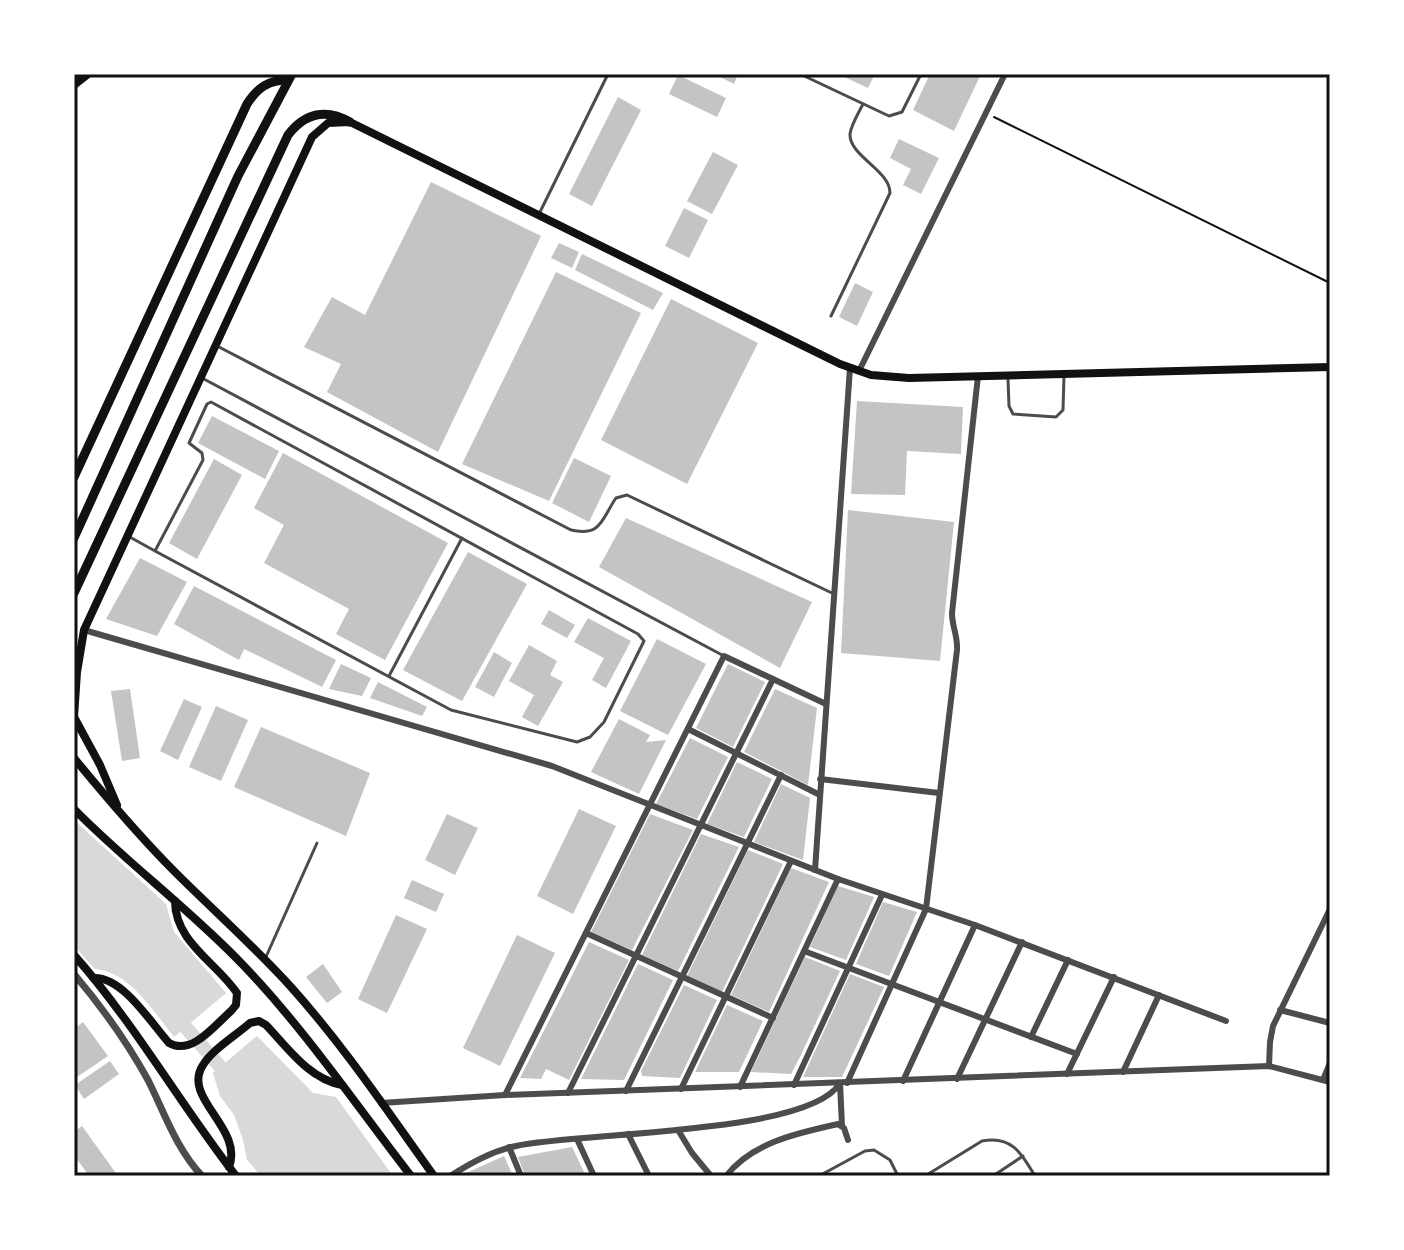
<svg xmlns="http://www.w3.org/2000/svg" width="1404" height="1250" font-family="'Open Sans',sans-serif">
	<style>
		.water { fill: #d9d9d9 }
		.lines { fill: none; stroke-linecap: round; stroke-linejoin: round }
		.canal { stroke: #d9d9d9; stroke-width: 14 }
		.building { fill: #c4c4c4 }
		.path { stroke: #111; stroke-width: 2 }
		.service { stroke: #4c4c4c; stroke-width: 3 }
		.minor { stroke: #4c4c4c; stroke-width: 6 }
		.tertiary { stroke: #4c4c4c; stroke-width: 7 }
		.secondary { stroke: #111; stroke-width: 8 }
		.primary { stroke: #111; stroke-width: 9 }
		.neatline { fill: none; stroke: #111; stroke-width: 3 }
	</style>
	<rect width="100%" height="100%" fill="#fff"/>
	<g class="water">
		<path d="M74,820l92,84 8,28 52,61 -52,44c-21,-26 -44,-65 -79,-68l-21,-23z"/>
		<path d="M257,1036l56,57 23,4 57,79h-132l-14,-16 -4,-20 -9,-25 -14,-19 -7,-23z"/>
	</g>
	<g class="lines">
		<path class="canal" d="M174,1014l57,65"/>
	</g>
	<g class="building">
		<path d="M714,74h24l-4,10z"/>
		<path d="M838,74h37l-7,14z"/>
		<path d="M930,74h51l-27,57 -41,-21z"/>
		<path d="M678,75l48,23 -9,19 -48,-23z"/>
		<path d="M618,97l23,13 -49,96 -23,-12z"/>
		<path d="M899,139l40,19 -18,36 -18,-9 8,-16 -21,-11z"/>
		<path d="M713,152l25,13 -26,49 -25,-13z"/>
		<path d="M431,182l110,54 -103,216 -111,-60 14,-28 -37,-17 28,-50 33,18z"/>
		<path d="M684,208l24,12 -19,38 -24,-12z"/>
		<path d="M559,243l20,9 -7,16 -21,-10z"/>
		<path d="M582,254l81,39 -10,17 -78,-40z"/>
		<path d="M556,272l85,41 -92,188 -87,-37z"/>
		<path d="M855,283l18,9 -16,34 -18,-9z"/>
		<path d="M671,299l87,44 -71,141 -86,-44z"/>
		<path d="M857,401l106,6 -2,47 -54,-3 -2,44 -54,-1z"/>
		<path d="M212,416l67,35 -14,28 -67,-36z"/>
		<path d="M283,453l165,90 -63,117 -49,-26 13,-25 -85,-46 20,-38 -30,-17z"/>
		<path d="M574,458l37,18 -22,46 -37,-19z"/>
		<path d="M214,459l28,16 -45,84 -28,-16z"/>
		<path d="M848,510l106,12 -14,139 -99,-8z"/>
		<path d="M626,518l186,84 -32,66 -181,-101z"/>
		<path d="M468,552l59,32 -65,117 -59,-31z"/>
		<path d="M140,558l47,24 -30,54 -51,-17z"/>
		<path d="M194,586l142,74 -14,27 -78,-38 -5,11 -65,-36z"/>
		<path d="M549,610l26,15 -8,13 -26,-14z"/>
		<path d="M588,618l43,23 -25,47 -14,-8 12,-22 -30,-16z"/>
		<path d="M657,639l49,25 -38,71 -48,-24z"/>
		<path d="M529,645l28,16 -7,14 13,7 -25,44 -16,-9 12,-22 -25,-14z"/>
		<path d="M494,652l18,11 -18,34 -19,-10z"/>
		<path d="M341,664l30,14 -9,18 -33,-7z"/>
		<path d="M728,664l37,18 -32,65 -37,-19z"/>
		<path d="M378,682l49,25 -5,9 -52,-18z"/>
		<path d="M130,689l10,69 -18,3 -11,-70z"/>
		<path d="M775,689l42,19 -9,77 -64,-33z"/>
		<path d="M184,699l18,8 -24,53 -18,-9z"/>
		<path d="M216,706l32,14 -27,61 -32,-14z"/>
		<path d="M619,719l31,16 -4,7 20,-2 -27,54 -48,-22z"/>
		<path d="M261,727l109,46 -24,63 -112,-49z"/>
		<path d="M690,738l38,19 -31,62 -41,-15z"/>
		<path d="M737,762l35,17 -28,58 -37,-13z"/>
		<path d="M781,784l29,14 -7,62 -49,-18z"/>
		<path d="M579,809l37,17 -43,88 -36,-18z"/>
		<path d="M447,814l31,14 -23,47 -30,-15z"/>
		<path d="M650,814l43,16 -61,120 -41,-18z"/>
		<path d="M701,834l38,13 -61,124 -36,-16z"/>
		<path d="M748,850l35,14 -61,128 -35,-16z"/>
		<path d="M791,868l38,14 -60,130 -38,-17z"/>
		<path d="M412,880l32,14 -8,18 -32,-14z"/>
		<path d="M838,886l36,11 -28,63 -36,-13z"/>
		<path d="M883,902l34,10 -28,64 -33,-12z"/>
		<path d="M396,915l31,14 -40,84 -29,-14z"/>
		<path d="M517,935l38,18 -55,113 -37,-18z"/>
		<path d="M589,942l40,18 -60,120 -23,-11 -5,10 -21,-1z"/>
		<path d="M805,957l35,14 -40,86 -9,17 -40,-2z"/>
		<path d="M323,964l19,28 -15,11 -21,-26z"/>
		<path d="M638,964l35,16 -21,43 -28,57 -43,-1z"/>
		<path d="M850,974l34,13 -42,90h-39z"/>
		<path d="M684,985l33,15 -37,78 -38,-2 -1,-5z"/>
		<path d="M727,1005l36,16 -24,51h-44z"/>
		<path d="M83,1022l25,34 -34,23v-50z"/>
		<path d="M110,1061l9,13 -35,25 -9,-14z"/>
		<path d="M82,1126l36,50h-29l-15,-21v-23z"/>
		<path d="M572,1147l14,29h-61l-7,-19z"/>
		<path d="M504,1156l9,20h-48l-1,-2z"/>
	</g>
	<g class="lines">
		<path class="path" d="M994,117l336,166"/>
		<g class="service">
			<path d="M800,74l89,42 13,-4 19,-38"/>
			<path d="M539,214l69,-140"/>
			<path d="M831,316l59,-123c0,-23 -41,-37 -40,-59 1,-9 9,-22 13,-30"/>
			<path d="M219,347l352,183c31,7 31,-12 45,-32l11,-3 207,99"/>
			<path d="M202,378l522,278"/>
			<path d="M1008,379l1,27 4,8 43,3 7,-7 1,-34"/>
			<path d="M128,536l27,15 296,159 126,32 13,-5 14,-15 40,-81 -6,-7 -427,-232 -4,2 -18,39 13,10 1,7 -48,91"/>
			<path d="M389,676l73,-138"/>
			<path d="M265,959l52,-116"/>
			<path d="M819,1176l46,-25 9,-1 16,10 8,16"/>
			<path d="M925,1176l57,-35c30,-6 40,13 53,35"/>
			<path d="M993,1176l30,-20"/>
		</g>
		<g class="minor">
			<path d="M859,371l146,-297"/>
			<path d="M84,630l468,136 286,113 137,46 251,96"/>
			<path d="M688,729l132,66"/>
			<path d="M820,779l119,14"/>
			<path d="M815,870l35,-502"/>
			<path d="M586,933l187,85"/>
			<path d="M804,951l273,103"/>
			<path d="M1280,1010l50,13"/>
			<path d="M1031,1037l37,-77"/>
			<path d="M1269,1066l1,-24 3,-16 57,-117"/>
			<path d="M1123,1072l36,-77"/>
			<path d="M1067,1074l47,-97"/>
			<path d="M957,1079l65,-137"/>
			<path d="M1323,1080l7,-17"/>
			<path d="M903,1081l72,-156"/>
			<path d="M840,1083l2,43"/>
			<path d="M847,1083l79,-174 31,-259c1,-14 -5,-23 -5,-37l26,-237"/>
			<path d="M794,1085l88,-190"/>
			<path d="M740,1087l98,-208"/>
			<path d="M681,1089l110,-228"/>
			<path d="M626,1091l155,-316"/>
			<path d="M568,1093l205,-414"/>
			<path d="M505,1095l219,-439 102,48"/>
			<path d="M381,1103l124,-8 764,-29 61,16"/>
			<path d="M678,1130l14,23 19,23"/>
			<path d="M628,1134l21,42"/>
			<path d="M577,1139l17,37"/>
			<path d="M509,1147l12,29"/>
			<path d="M450,1176c21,-13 42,-25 66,-30 62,-14 294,-11 324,-63"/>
			<path d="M726,1176c27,-34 72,-43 112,-52l6,4 4,12"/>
		</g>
		<path class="tertiary" d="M74,974c28,33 53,68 74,106 17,34 28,68 54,96"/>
		<g class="secondary">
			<path d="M74,85l14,-11"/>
			<path d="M74,717l3,-45 7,-42 228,-493 16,-14 22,-1 490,242 31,11 38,3 421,-11"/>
			<path d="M74,717l26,48 17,40"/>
			<path d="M74,758c32,39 65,78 101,114 38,38 79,74 116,115 53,59 97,125 143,189"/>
			<path d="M74,809c54,55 117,101 170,157 62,65 112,139 167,210"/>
			<path d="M74,955c61,69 106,149 162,221"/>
			<path d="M94,978c29,-1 57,45 75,65 23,13 46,-18 62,-32l5,-6 1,-12c-21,-31 -62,-51 -62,-92"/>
			<path d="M229,1167c15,-39 -48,-69 -26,-102 10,-16 32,-29 47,-42l9,-2 7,4c22,23 43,54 76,60"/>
		</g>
		<g class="primary">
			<path d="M74,477l173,-373c11,-17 22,-24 41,-24"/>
			<path d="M74,538l164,-362 54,-102"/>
			<path d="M74,593l214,-458c17,-22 38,-27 62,-13"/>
		</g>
	</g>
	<rect width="1404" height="1250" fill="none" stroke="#ffffff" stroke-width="152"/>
	<rect x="76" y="76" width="1252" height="1098" class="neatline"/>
</svg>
